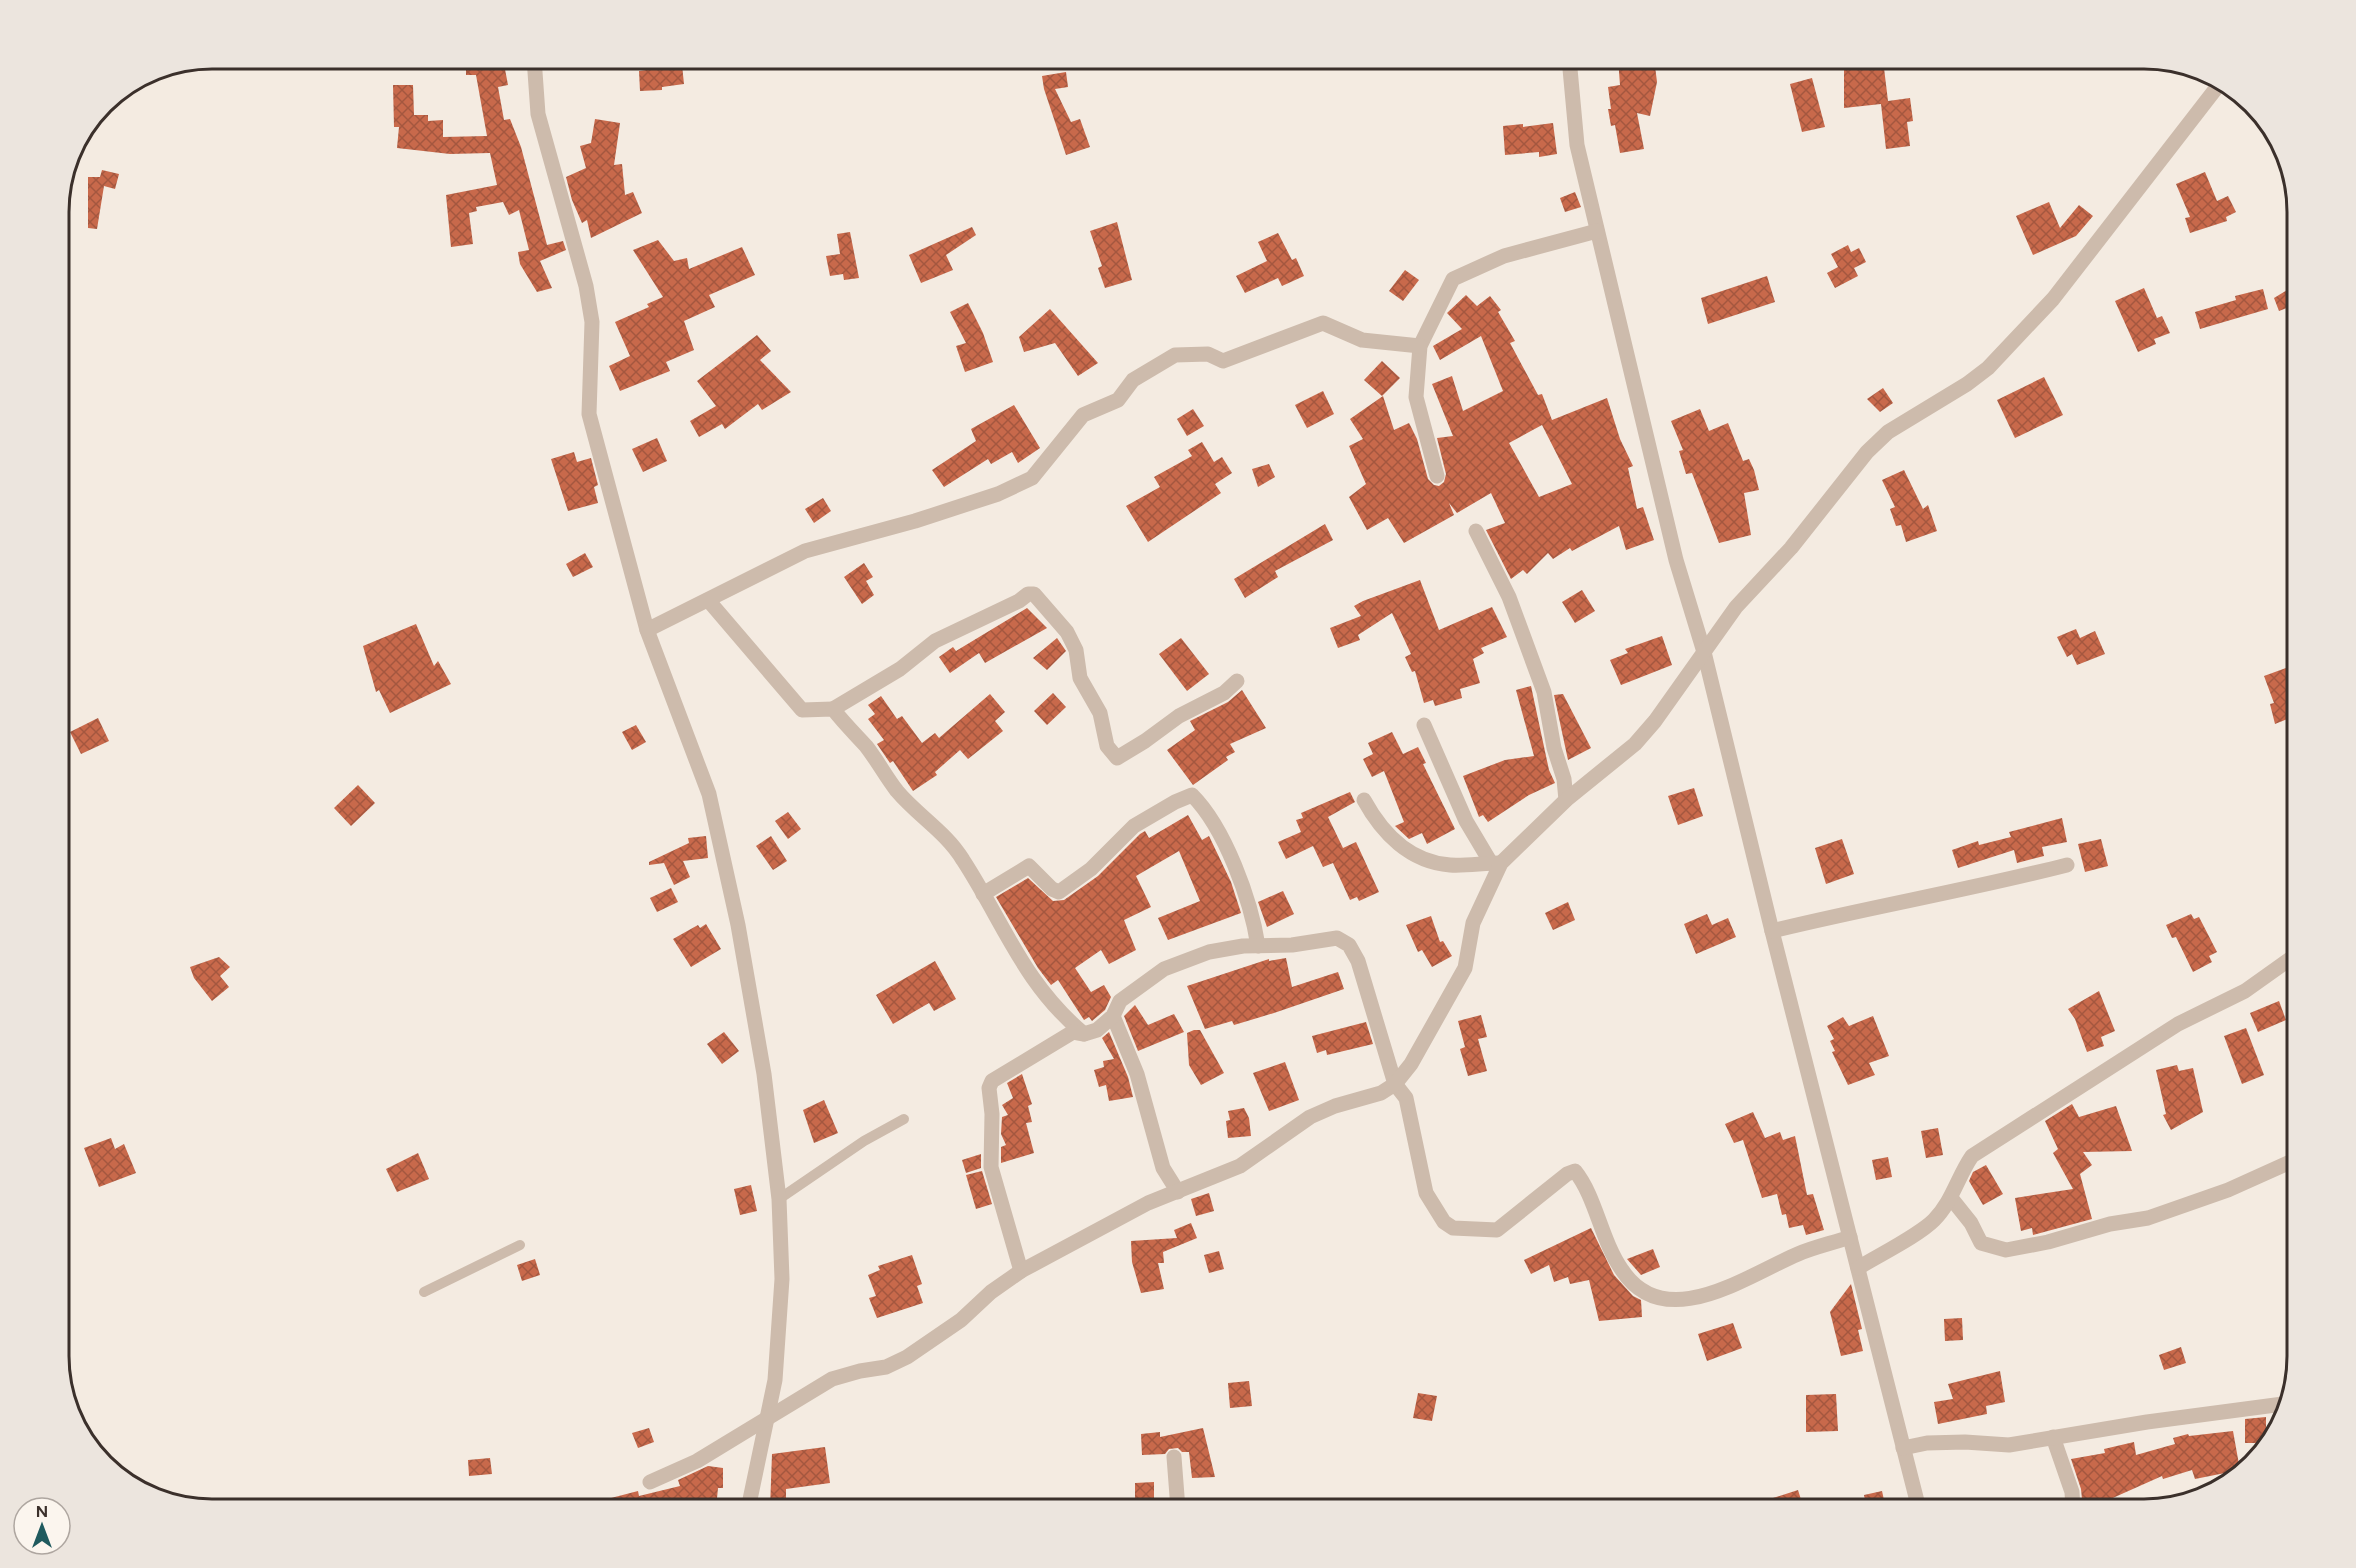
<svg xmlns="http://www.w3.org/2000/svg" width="2356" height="1568" font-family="Figtree,sans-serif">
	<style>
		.building { fill: url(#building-cross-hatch); fill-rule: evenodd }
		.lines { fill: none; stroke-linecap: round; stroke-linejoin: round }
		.lane { stroke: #cdbbac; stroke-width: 10 }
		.street { stroke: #cdbbac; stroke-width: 15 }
		.rim { fill: none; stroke: #3b302b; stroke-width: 3 }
	</style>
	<defs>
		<pattern id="building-cross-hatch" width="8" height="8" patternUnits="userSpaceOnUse" patternTransform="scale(1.5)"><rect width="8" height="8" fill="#c8694b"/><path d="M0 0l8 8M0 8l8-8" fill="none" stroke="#a4573f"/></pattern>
	</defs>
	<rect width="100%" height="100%" fill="#f4ebe1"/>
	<g class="building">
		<path d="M466,58h25v9l13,-3 4,21 -10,2 6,33 6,-1 11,28 26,98 16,-4 3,9 -26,11 12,27 -15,4 -17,-28 -2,-12 11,-2 -10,-40 -10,5 -6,-13 -27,5 1,4 -8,2 4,31 -22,3 -5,-52 51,-10 -7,-32 -40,1 -53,-6 2,-21h-5l-1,-42h20l1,30h14v6l15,-1v17l44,-1 -11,-61h-10z"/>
		<path d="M1618,58h36l3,24 -7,34 -13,-3 7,36 -24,4 -5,-28 -4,1 -3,-17h3l-3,-22 12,-2z"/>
		<path d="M1844,58h25v12l15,-2 4,33 22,-3 3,23 -6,1 3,24 -24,3 -5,-45 -37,4z"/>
		<path d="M682,65l2,19 -22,3v3l-22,1 -1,-20z"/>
		<path d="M1066,72l2,15 -13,2 16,33 9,-3 10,28 -24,8 -22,-66 -2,-13z"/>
		<path d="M1812,78l13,49 -23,5 -12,-48z"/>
		<path d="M595,119l25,4 -6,42 8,-1 3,31 8,-3 9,21 -51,25 -4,-18 -5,3 -10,-23 -6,-23 20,-9 -6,-22 11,-3z"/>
		<path d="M1553,123l4,31 -18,3v-5l-34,3 -2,-29 20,-2v3z"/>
		<path d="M102,170l17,4 -4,15 -11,-3 -7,43 -9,-1v-51h12z"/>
		<path d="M2205,172l12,29 11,-5 8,16 -10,5 1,4 -37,12 -5,-15 5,-1 -14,-33z"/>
		<path d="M1575,192l6,15 -16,5 -5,-14z"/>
		<path d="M2049,202l11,26 19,-23 14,11 -17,20 -43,19 -17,-39z"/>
		<path d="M1117,222l15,58 -27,8 -7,-20 4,-2 -12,-35z"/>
		<path d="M972,227l4,8 -30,20 7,15 -32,13 -12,-28z"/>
		<path d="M850,232l9,46 -15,2 -1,-6 -13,2 -4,-20 14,-2 -3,-20z"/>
		<path d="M1278,233l14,27 4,-2 8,18 -22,10 -4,-8 -33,15 -9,-17 31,-15 -9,-19z"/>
		<path d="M658,240l16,21 13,-3 2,11 53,-22 13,28 -46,20 6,12 -31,14 10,29 -28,12 4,9 -50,20 -11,-25 21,-10 -15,-34 34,-15 -2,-3 16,-7 -30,-47z"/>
		<path d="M1848,245l3,7 8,-4 7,14 -12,6 4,8 -23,12 -8,-15 11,-6 -7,-13z"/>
		<path d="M1405,270l14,10 -16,21 -14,-10z"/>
		<path d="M1767,276l8,26 -67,22 -7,-26z"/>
		<path d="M2292,287l5,17 -18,7 -5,-13z"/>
		<path d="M2144,288l13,30 5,-2 8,17 -16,6 2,5 -18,8 -23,-51z"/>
		<path d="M2263,289l5,20 -68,20 -5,-17 41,-12 -1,-4z"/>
		<path d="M1466,295l11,11 13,-10 11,14 -3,2 17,29 -5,2 28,52 4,-1 10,26 55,-22 13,41 13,27 -5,2 9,41 6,-2 11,33 -28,10 -7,-24 -47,25 -2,-3 -17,11 -5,-6 -21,21 -4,-4 -12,9 -25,-49 19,-7 -14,-30 -34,20 -8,-10 5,12 -50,28 -16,-25 -21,12 -18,-33 17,-13 -17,-38 14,-7 -13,-20 33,-23 11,34 15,-7 8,16 11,40 6,6 5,1 5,-4 2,-8 -9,-36 16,-2 -21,-52 20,-8 11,35 40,-20 -22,-55 -41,24 -7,-14 29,-17 -15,-16zM1542,425l30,59 -33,13 -30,-54z"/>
		<path d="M968,303l15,30 10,29 -28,10 -9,-26 10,-3 -16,-31z"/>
		<path d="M1050,309l48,54 -20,13 -23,-33 -31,9 -5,-15z"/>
		<path d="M757,335l14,16 -11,9 31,32 -29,18 -4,-6 -33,25 -3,-5 -23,13 -9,-16 26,-15 -19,-25z"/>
		<path d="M1382,361l18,17 -18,18 -18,-16z"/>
		<path d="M2044,377l19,38 -48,23 -18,-38z"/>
		<path d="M1883,388l10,15 -13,9 -13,-13z"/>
		<path d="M1323,391l11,23 -27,14 -12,-23z"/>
		<path d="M1014,405l26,43 -22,15 -6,-11 -21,12 -3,-5 -44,28 -12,-17 44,-29 -5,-12z"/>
		<path d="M1193,409l11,17 -17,10 -10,-17z"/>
		<path d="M1700,409l9,22 19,-8 15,38 6,-2 5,11 5,20 -15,3 7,42 -32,8 -27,-70 -6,1 -7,-23 4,-1 -12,-29z"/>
		<path d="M657,438l10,23 -24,11 -11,-23z"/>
		<path d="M1202,442l12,20 8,-5 10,16 -17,11 6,9 -73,49 -22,-36 34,-19 -6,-10 38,-21 -4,-6z"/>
		<path d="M574,452l3,10 14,-4 7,27 -4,2 4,16 -30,8 -17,-52z"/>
		<path d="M1269,464l6,13 -17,10 -6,-18z"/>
		<path d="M1904,470l19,39 5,-4 9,26 -31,11 -5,-17 -5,1 -6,-17 5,-2 -13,-27z"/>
		<path d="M823,498l8,13 -17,12 -9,-14z"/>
		<path d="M1325,524l8,16 -58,31 3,6 -33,21 -11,-19z"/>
		<path d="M585,553l8,14 -20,10 -7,-13z"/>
		<path d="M864,563l9,14 -7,4 8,14 -12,9 -18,-27z"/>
		<path d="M1420,580l19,50 53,-23 15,30 -26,11 3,5 -11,6 7,24 -20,6 2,9 -27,8 -2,-6 -9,3 -9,-32 -3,1 -7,-15 6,-3 -19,-41 -34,22 2,5 -22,8 -8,-20 31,-12 -7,-10 9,-5z"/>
		<path d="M1582,590l13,21 -20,12 -13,-21z"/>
		<path d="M1027,608l20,20 -62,35 -6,-10 -29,20 -11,-16 14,-10 3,4z"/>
		<path d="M416,624l18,42 4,-5 13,23 -61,29 -11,-23 -3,2 -13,-46z"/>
		<path d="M2076,629l4,9 15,-7 10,23 -28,11 -5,-11 -5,3 -10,-20z"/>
		<path d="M1662,636l10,29 -51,20 -11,-25 18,-7 -3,-4z"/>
		<path d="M1057,638l9,13 -19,19 -14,-12z"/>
		<path d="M1181,638l28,36 -22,17 -28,-37z"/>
		<path d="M2297,664v51l-22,9 -5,-20 4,-1 -10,-27z"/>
		<path d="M1531,686l18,84 6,13 -26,12 -41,27 -5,-7 -4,2 -16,-41 42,-16 29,-4 -18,-66z"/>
		<path d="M1242,690l24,38 -36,16 5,8 -9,5 2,3 -35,25 -26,-35 28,-20 -5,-9 38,-19z"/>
		<path d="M1053,693l13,14 -19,18 -13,-14z"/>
		<path d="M990,694l15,18 -10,9 8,10 -35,28 -8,-9 -25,22 2,3 -24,16 -20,-30 -3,2 -13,-19 7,-4 -16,-21 7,-5 -7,-9 13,-9 16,23 5,-3 20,27 13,-10 4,5z"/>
		<path d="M1563,694l28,54 -23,12 -14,-65z"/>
		<path d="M98,718l11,23 -28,13 -11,-22z"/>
		<path d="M636,725l10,17 -14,8 -10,-18z"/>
		<path d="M1392,732l11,22 15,-7 8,16 -3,1 32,65 -28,15 -5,-11 -13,6 -14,-13 9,-4 -20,-51 -12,6 -9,-18 10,-5 -5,-11z"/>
		<path d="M358,785l17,18 -24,23 -17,-18z"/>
		<path d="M1694,788l9,28 -25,9 -10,-29z"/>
		<path d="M1350,792l5,10 -27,15 15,31 13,-6 23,50 -20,9 -2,-4 -7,3 -17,-37 -10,4 -10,-21 -27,13 -8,-17 23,-10 -5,-12 7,-2 -2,-5z"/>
		<path d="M788,812l13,17 -13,10 -13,-18z"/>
		<path d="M1188,815l14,25 7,-4 22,46 10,31 -73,27 -10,-22 42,-17 -21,-50 -43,25 15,31 -27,13 12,30 -27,14 -8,-14 -26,18 16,24 13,-7 7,12 -6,13 -13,11 -3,-4 -5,3 -26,-40 -7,5 -13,-17 -42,-71 32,-19 25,23 11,-1 34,-24 42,-42 5,-3 4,7z"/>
		<path d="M2062,818l5,24 -25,5 2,9 -27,7 -3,-13 -56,18 -6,-18 26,-9 1,4 32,-8 -2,-5z"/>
		<path d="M706,836l2,22 -25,3 7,16 -16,8 -10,-22 -15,2v-3l40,-19 -1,-5z"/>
		<path d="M771,836l16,25 -14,9 -17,-24z"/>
		<path d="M1842,839l12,35 -28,10 -11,-36z"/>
		<path d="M2101,839l7,27 -23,6 -7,-28z"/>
		<path d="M671,888l7,14 -21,10 -7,-14z"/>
		<path d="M1283,891l11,23 -27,13 -9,-25z"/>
		<path d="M1568,902l7,18 -22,10 -8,-17z"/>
		<path d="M1707,914l5,11 16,-7 8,19 -40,17 -12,-30z"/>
		<path d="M2191,914l3,5 5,-2 18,35 -8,4 3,6 -19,10 -17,-35 -4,1 -6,-13z"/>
		<path d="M1431,916l9,26 3,-1 9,15 -20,11 -10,-17 -4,2 -12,-27z"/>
		<path d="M706,924l15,25 -30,18 -18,-28 25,-14 2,3z"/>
		<path d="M219,957l11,10 -10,9 9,11 -17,14 -18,-23 -4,-11z"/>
		<path d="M1286,958l6,29 46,-15 6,17 -70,24 -40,12 -2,-4 -27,8 -18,-43 82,-27v2z"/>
		<path d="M935,961l21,38 -22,12 -5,-8 -36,21 -17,-29z"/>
		<path d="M2099,991l16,40 -14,6 3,9 -17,6 -12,-33 -7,-10z"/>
		<path d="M2279,1001l7,19 -28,12 -8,-19z"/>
		<path d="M1135,1005l13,20 26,-11 10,18 -46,19 -14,-35z"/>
		<path d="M1481,1015l6,22 -9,2 9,32 -19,5 -8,-27 5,-2 -7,-26z"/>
		<path d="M1873,1016l16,40 -20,7 6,12 -27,10 -16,-33 3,-1 -5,-10 4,-2 -7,-13 16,-9 6,9z"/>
		<path d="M1366,1022l7,22 -46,11 -1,-5 -9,3 -5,-17z"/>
		<path d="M2246,1028l18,47 -22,9 -18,-48z"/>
		<path d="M1194,1030h6l24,43 -23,12 -12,-20 -2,-32z"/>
		<path d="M724,1032l15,19 -17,13 -15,-20z"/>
		<path d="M1109,1032l19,45 5,20 -24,4 -3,-16 -7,2 -5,-17 10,-3 -1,-6 11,-2 -12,-21z"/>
		<path d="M1285,1062l14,38 -30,11 -16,-38z"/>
		<path d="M2177,1065l2,6 14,-3 10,44 -32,18 -8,-15 3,-1 -10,-44z"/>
		<path d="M1022,1074l10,30 -4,2 4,16 -6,1 8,30 -33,10v-16l5,-2 -5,-11 1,-17 6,-2 -6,-10 11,-7 -6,-15z"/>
		<path d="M824,1100l14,33 -24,10 -11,-33z"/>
		<path d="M2072,1104l7,13 37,-11 16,45 -49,1 9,13 -12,9 12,45 -59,16 -1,-7 -11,3 -6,-33 58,-9 -20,-36 5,-4 -13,-28z"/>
		<path d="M1244,1108l5,10 2,18 -23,2 -2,-17 4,-1 -2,-9z"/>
		<path d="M1753,1112l12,26 15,-6 3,8 12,-4 12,59 6,-1 11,36 -18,5 -3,-10 -14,3 -3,-14 -4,1 -5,-21 -15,4 -19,-58 -9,3 -9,-19z"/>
		<path d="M1938,1128l5,27 -17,3 -5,-27z"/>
		<path d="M111,1138l4,11 9,-5 12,29 -37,14 -15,-39z"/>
		<path d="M418,1153l11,26 -32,13 -11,-23z"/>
		<path d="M981,1154v14l-15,5 -4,-13z"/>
		<path d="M1888,1157l4,20 -16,3 -4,-20z"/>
		<path d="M1986,1165l17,29 -20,11 -14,-24 4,-9z"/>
		<path d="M982,1171l10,33 -16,5 -10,-34z"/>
		<path d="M751,1185l6,26 -17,4 -6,-26z"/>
		<path d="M1209,1193l5,18 -18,5 -5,-17z"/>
		<path d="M1191,1223l6,15 -34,14 1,11h-6l6,26 -23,4 -9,-31 -1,-21 46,-3 -3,-8z"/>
		<path d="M1591,1228l23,47 19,21 8,4 1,17 -43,4 -10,-41 -19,4 -2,-7 -14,5 -5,-17 -18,9 -7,-14z"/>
		<path d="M1653,1249l7,18 -19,8 -14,-16z"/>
		<path d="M1219,1251l5,18 -15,4 -5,-18z"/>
		<path d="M912,1255l10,29 -5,2 6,17 -46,15 -8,-20 7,-2 -8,-21 12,-5 -2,-4z"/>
		<path d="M535,1259l5,16 -18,6 -5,-16z"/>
		<path d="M1851,1284l11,45 -4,1 5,21 -22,5 -11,-44z"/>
		<path d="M1962,1318l1,22 -18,1 -1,-22z"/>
		<path d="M1733,1323l9,25 -35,13 -9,-27z"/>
		<path d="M2181,1347l5,16 -22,7 -5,-15z"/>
		<path d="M2000,1371l5,31 -19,4 1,8 -49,10 -4,-22 19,-3 -5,-15z"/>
		<path d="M1249,1381l3,25 -22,2 -2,-25z"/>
		<path d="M1418,1393l19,3 -5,25 -19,-3z"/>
		<path d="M1836,1394l2,37 -32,1v-37z"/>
		<path d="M2266,1417v26h-21v-24z"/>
		<path d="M649,1428l5,14 -16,6 -6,-15z"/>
		<path d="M1203,1428l12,49 -23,1 -3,-26h-7l-4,-4 -9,1 -4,5 -23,1 -1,-21 19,-2v5z"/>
		<path d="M2233,1431l7,39 -45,9 -3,-9 -29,9 -1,-3 -56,25 2,8h-25l-2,-20 -10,-30 34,-6 -1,-4 30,-7 2,13 39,-11 -2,-6 15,-4 1,2z"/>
		<path d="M825,1447l5,36 -44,6v20h-16l2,-55z"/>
		<path d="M490,1458l2,16 -23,2 -1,-16z"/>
		<path d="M708,1466l15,2v20h-5l-2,21h-127l-1,-5 50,-13 1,5 41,-10 -2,-6z"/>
		<path d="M1154,1482v17h-19v-16z"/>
		<path d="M1798,1490l6,19h-56v-3z"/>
		<path d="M1882,1491l4,18h-19l-3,-14z"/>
	</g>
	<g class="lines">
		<g class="lane">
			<path d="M779,1199l85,-58 40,-22"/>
			<path d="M424,1292l96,-47"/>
		</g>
		<g class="street">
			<path d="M534,58l4,56 48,172 6,36 -3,92 58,216 62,164 29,131 26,149 15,125 3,80 -7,101 -27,129"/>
			<path d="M1569,58l8,87 73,306 26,109 28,92 68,279 147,578"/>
			<path d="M1437,476l-21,-79 4,-51 33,-67 51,-23 93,-25"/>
			<path d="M1476,531l33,66 35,95 10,56 10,31 2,21"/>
			<path d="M708,600l94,110 31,-1c10,13 22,25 33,37 11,14 20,31 31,45 21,25 49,41 66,69 41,63 60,123 121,174"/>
			<path d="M647,630l158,-79 110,-30 83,-27 34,-16 51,-63 35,-15 15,-20 42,-25 33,-1 15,7 100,-38 39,17 58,6"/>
			<path d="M833,709l67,-40 35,-28 84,-40 9,-7h6l33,38 9,18 4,28 20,35 7,33 10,12 28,-17 34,-25 45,-23 13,-12"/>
			<path d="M1424,725l42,96 25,42"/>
			<path d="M1364,800c18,33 46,62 86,65 16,1 34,-2 51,-2"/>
			<path d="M983,894l46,-28 23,23 7,3 32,-23 43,-43 41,-24 17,-7c33,33 59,105 66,151"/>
			<path d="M1772,931c98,-24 197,-41 295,-66"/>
			<path d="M1113,1016l24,58 26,94 15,24"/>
			<path d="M1951,1198l20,25 10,20 25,7 42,-8 62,-18 38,-6 80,-28 69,-31"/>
			<path d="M1858,1268c21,-13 60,-32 76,-48 18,-18 24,-44 38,-64l206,-132 67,-33 52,-37"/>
			<path d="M1021,1271l-30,-104 1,-53 -3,-26 3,-7 81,-49 11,2 13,-4 16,-14 7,-15 44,-32 45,-17 34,-6 49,-1 45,-7 12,7 9,16 37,123 11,14 20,95 18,29 9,6 44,2 70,-56 8,-3c21,26 26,69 47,99 43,65 124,6 176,-16 16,-7 35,-11 52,-17"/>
			<path d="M2053,1437l19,55 1,17"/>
			<path d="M1903,1448l24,-5 38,-1 44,3 138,-23 136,-18"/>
			<path d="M1174,1457l4,52"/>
			<path d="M650,1482l47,-21 135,-82 28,-8 26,-4 21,-10 54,-37 30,-28 30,-21 30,-16 97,-52 92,-37 70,-49 25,-11 46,-13 14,-9 16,-20 54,-96 8,-45 28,-60 65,-63 69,-56 20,-23 81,-114 55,-59 76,-96 21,-20 79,-48 21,-16 65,-69 168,-217"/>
		</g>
	</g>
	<path d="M0 0H2356V1568H0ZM212 69H2144A143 143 0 0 1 2287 212V1356A143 143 0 0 1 2144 1499H212A143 143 0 0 1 69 1356V212A143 143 0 0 1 212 69Z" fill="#ece5de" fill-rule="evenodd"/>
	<path class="rim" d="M212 69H2144A143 143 0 0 1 2287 212V1356A143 143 0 0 1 2144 1499H212A143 143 0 0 1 69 1356V212A143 143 0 0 1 212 69Z"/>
	<g transform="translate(42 1526)"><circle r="28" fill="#fbf5ee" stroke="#aea6a0" stroke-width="1.5"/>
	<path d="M0-4.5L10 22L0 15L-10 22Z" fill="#1f5a5e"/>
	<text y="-9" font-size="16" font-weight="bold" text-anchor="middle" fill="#3b302b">N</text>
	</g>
</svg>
